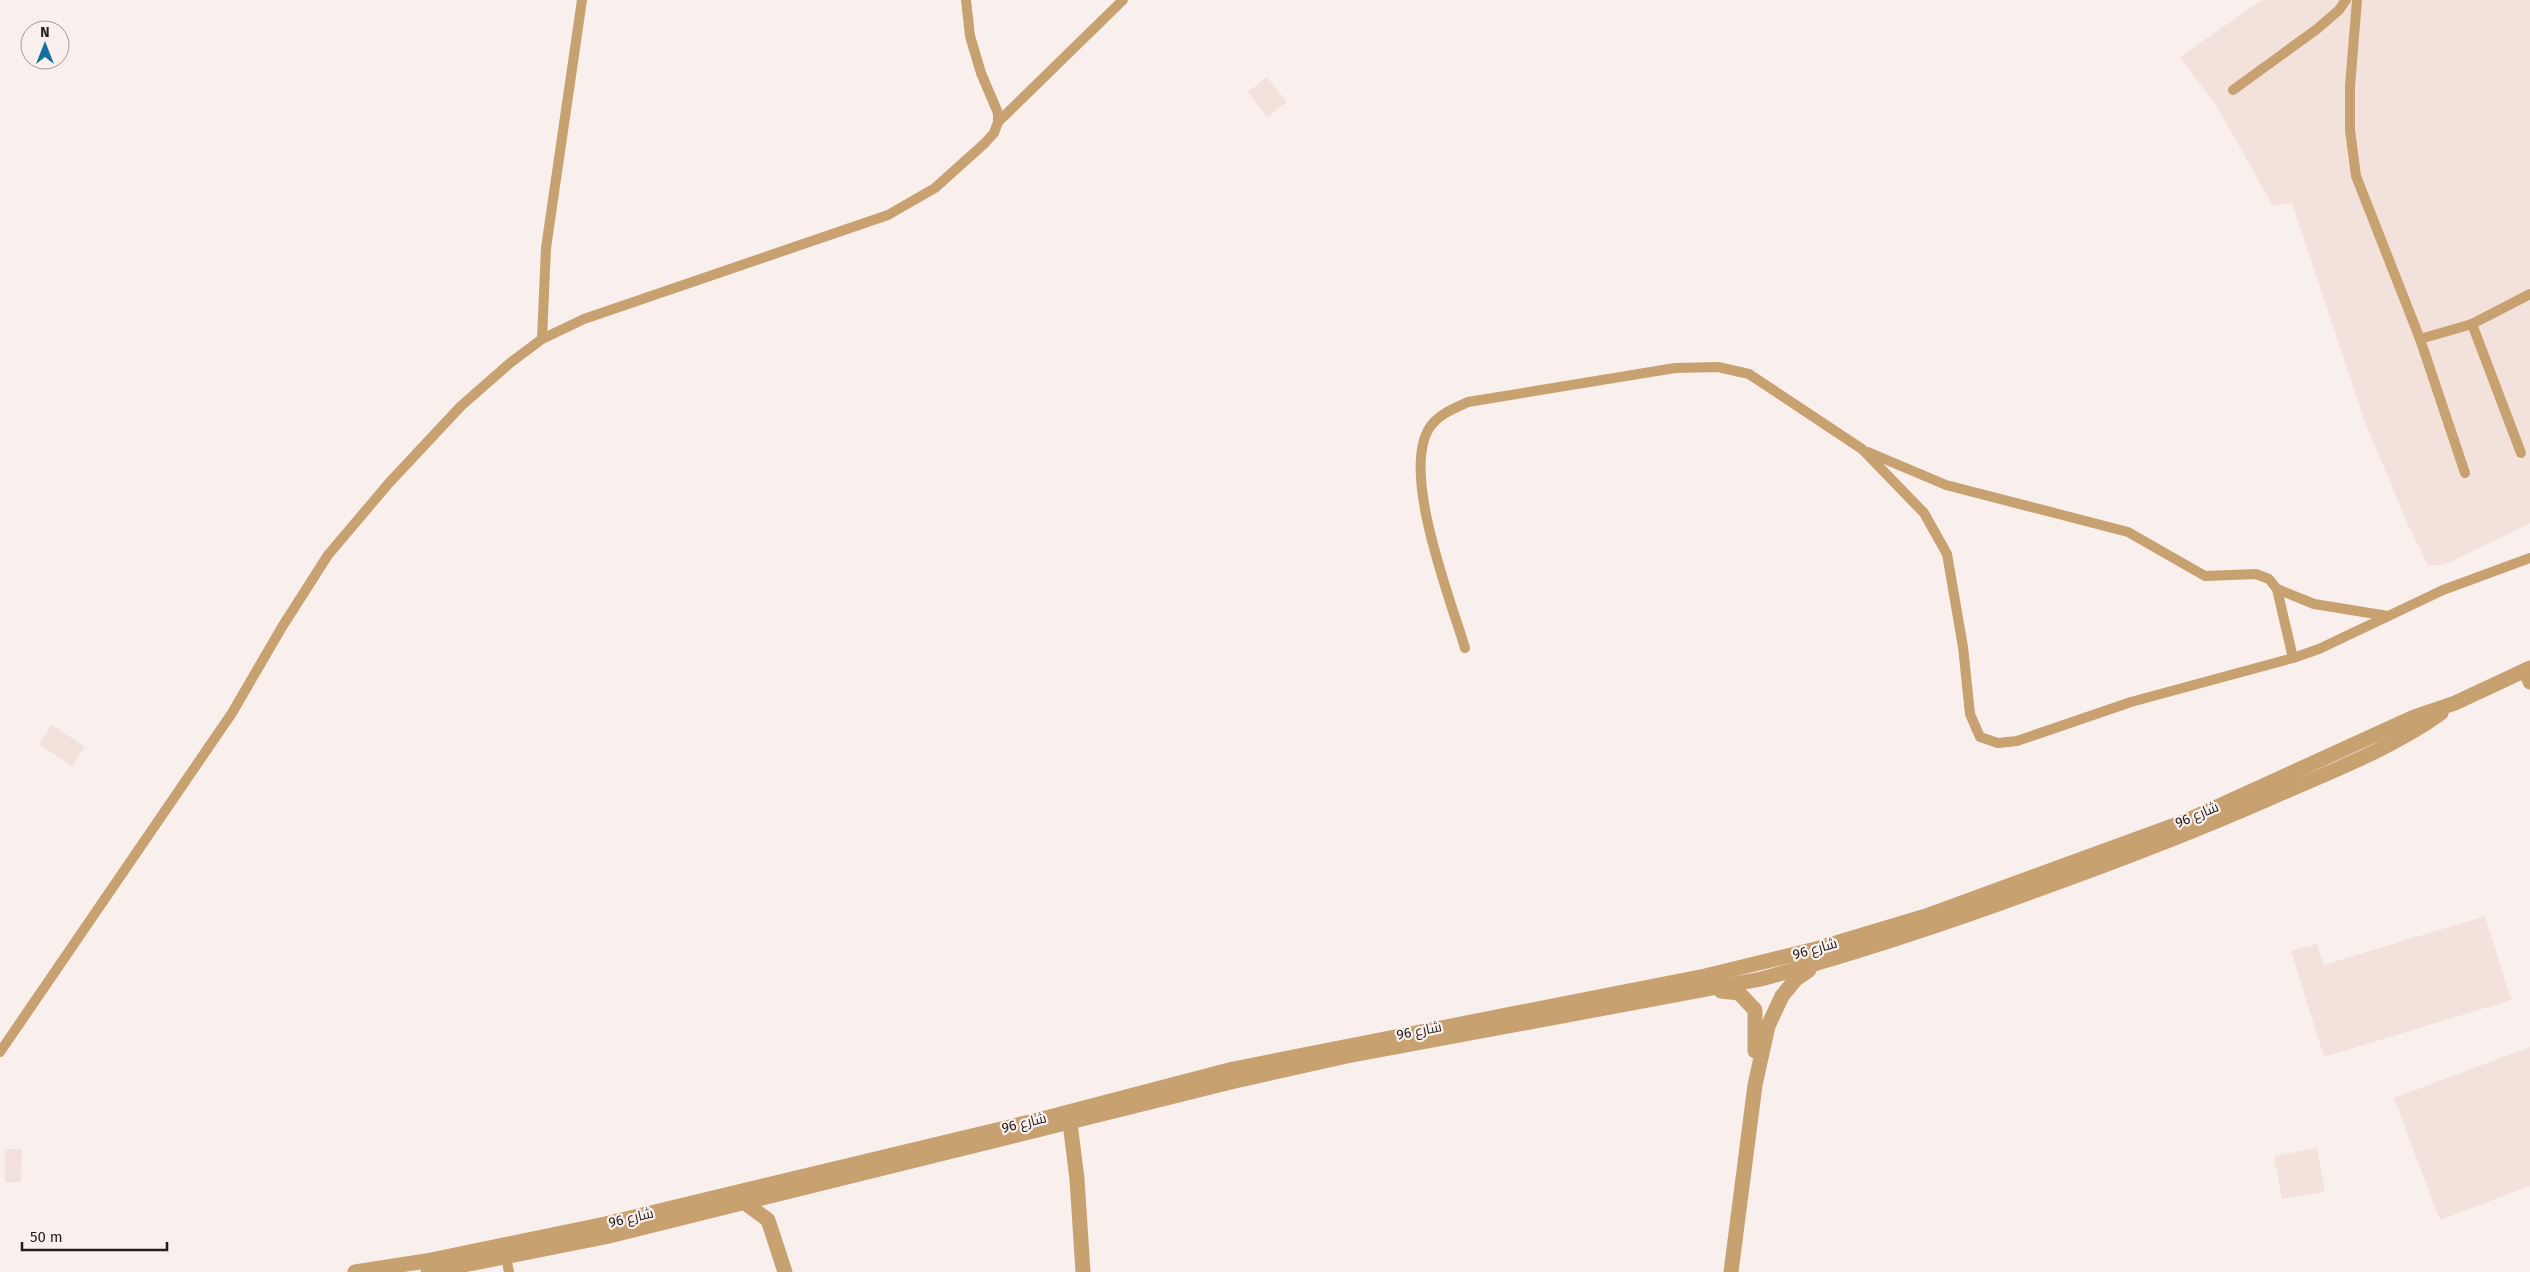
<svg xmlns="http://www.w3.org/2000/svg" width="2530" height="1272" font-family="'Fira Sans',Cairo,sans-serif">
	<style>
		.built { fill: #f3e1db }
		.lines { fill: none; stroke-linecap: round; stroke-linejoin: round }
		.service { stroke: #c8a171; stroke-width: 10 }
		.minor { stroke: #c8a171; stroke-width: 15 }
		.tertiary { stroke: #c8a171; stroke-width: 15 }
		.labels { text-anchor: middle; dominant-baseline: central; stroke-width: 4.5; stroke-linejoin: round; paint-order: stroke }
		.street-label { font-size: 14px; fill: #211e1d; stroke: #f9efec }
	</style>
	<rect width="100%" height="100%" fill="#f9efec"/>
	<g class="built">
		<path d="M2262,0h268v523l-86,42h-16l-19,-38 -44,-105 -73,-219 -19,3 -57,-101 -36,-48z"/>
		<path d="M1267,77l20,25 -20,15 -19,-25z"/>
		<path d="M52,725l33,22 -13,19 -33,-22z"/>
		<path d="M2485,916l26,84 -187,57 -33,-106 26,-7 7,21z"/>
		<path d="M2530,1047v139l-90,34 -46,-122z"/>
		<path d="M2317,1148l8,44 -43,7 -8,-43z"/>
		<path d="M5,1149h17l-1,33h-16z"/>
	</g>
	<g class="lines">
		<g class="service">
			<path d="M2357,0l-7,86v44l6,46 64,163 52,-15 58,-30"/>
			<path d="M2233,90l84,-61 22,-19 7,-10"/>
			<path d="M998,122l125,-122"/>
			<path d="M2472,324l49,129"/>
			<path d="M542,339l4,-91 36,-248"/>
			<path d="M2420,339l45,134"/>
			<path d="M1868,452l78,33 182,47 77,44 51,-2 13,5 8,10 37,15 74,12"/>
			<path d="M2277,589l16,69"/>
			<path d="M1465,648c-15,-50 -65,-177 -35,-221 9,-13 25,-19 38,-25l207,-34 43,-1 31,7 113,75 62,64 23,41 16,93 7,67 10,23 18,6 19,-2 114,-39 162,-44 26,-9 124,-59 87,-32"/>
			<path d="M0,1052l232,-339 50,-86 46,-72 61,-72 72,-77 49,-43 32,-24 42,-20 304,-104 47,-27 50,-45 9,-10 4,-11v-9l-17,-40 -11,-37 -4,-36"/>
			<path d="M506,1257l3,15"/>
		</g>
		<g class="minor">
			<path d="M2526,670l4,12"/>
			<path d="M1070,1123l7,56 6,93"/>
			<path d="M745,1203l23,17 17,52"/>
		</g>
		<g class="tertiary">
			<path d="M1721,991l18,2 16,17v41"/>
			<path d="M355,1272l71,-11 179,-37 429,-103 199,-52 472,-93 111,-27 110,-33 260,-95 228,-104 41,-14 75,-35"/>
			<path d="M428,1272l177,-35 630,-156 112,-25 414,-77c92,-25 183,-55 273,-88 81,-29 160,-59 239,-94 54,-24 120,-49 168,-84"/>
			<path d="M1731,1272l24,-187 13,-59 14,-30 14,-17 13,-9"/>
		</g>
	</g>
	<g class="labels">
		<g class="street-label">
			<text transform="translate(2197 815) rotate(-23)">شارع 96</text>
			<text transform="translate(1815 949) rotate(-16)">شارع 96</text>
			<text transform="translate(1419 1031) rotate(-11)">شارع 96</text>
			<text transform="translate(1024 1123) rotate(-14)">شارع 96</text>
			<text transform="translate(631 1218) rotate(-13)">شارع 96</text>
		</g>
	</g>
	<g transform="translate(45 45)"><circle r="24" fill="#f9efec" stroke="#a39b99"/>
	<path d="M0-4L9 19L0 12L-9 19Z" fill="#15709f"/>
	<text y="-8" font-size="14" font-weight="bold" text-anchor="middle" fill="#211e1d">N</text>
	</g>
	<path d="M22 1242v8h145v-8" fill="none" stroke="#211e1d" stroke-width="2.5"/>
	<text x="30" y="1242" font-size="15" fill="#211e1d" stroke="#f9efec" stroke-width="4" paint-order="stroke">50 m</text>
</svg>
